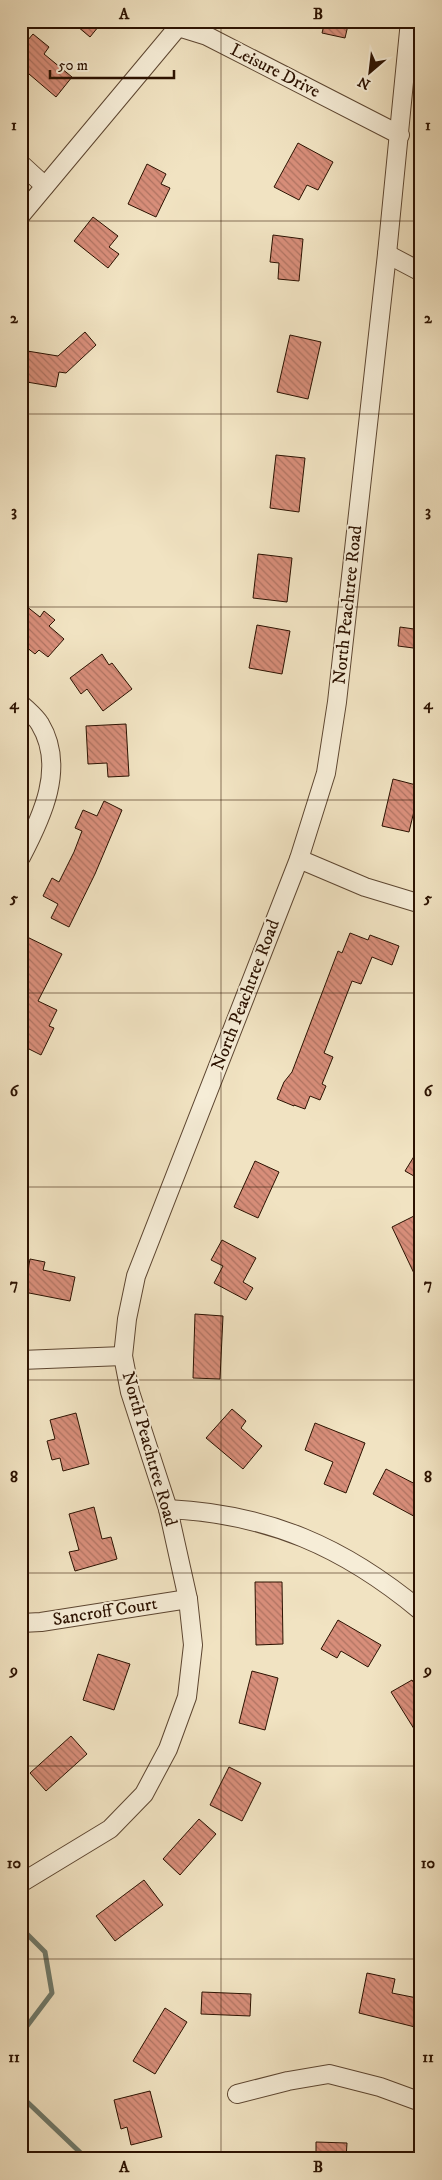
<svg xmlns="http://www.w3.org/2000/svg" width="442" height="2180" font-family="'IM FELL DW Pica',serif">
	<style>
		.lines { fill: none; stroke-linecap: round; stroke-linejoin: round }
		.stream { stroke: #6f796a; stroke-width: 5 }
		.building { fill: url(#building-back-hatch); stroke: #2c1201 }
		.minor-casing { stroke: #5d4631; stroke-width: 20 }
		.minor { stroke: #f6edd7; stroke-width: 18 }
		.grid { fill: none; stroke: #2c1201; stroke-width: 1; stroke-opacity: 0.55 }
		.labels { text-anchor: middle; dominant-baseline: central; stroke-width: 4; stroke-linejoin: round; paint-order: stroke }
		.street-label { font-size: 18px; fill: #2c1201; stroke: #f6edd7 }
		.neatline { fill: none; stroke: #2c1201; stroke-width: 2 }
		.grid-label { font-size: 16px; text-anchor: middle; font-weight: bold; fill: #2c1201 }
	</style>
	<defs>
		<pattern id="building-back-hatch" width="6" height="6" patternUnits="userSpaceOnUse" patternTransform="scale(1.25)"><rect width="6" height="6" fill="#d88e7a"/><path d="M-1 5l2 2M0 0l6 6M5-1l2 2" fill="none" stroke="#af7362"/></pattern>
	</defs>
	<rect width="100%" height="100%" fill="#f1e3c2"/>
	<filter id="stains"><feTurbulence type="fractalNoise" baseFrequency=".004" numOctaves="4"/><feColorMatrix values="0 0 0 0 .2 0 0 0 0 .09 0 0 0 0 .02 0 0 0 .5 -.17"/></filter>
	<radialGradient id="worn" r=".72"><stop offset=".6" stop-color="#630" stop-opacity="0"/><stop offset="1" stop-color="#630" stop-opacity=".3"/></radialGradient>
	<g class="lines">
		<g class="stream">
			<path d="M21,1928l24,24 7,41 -31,41"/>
			<path d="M21,2096l66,63"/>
		</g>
	</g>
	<g class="building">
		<path d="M71,21h32l-13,16z"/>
		<path d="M325,21h24l-4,17 -23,-5z"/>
		<path d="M33,34l16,13 -5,7 28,23 -16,20 -27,-23 -8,10v-36z"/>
		<path d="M298,143l35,19 -15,28 -11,-5 -8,15 -25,-13z"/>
		<path d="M147,164l19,10 -5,10 9,4 -14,29 -28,-13z"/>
		<path d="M93,217l25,19 -9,11 10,7 -11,14 -34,-27z"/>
		<path d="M273,235l30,4 -4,42 -21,-2 1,-16 -9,-1z"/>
		<path d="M85,332l11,13 -30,28 -7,-1 -3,15 -35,-6v-31l37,6z"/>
		<path d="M290,335l31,7 -13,57 -31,-7z"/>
		<path d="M276,455l29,3 -6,54 -29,-4z"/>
		<path d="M258,554l34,4 -5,44 -34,-4z"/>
		<path d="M21,602l19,15 4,-6 11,9 -6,6 15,13 -16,18 -9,-7 -4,4 -14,-11z"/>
		<path d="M257,625l33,6 -8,43 -33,-6z"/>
		<path d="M400,627l21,3v19l-23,-3z"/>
		<path d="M102,654l7,11 3,-2 20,26 -29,22 -16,-22 -6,5 -11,-16z"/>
		<path d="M126,724l3,52 -21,1 -1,-14 -19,1 -2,-38z"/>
		<path d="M393,779l27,7 -11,46 -27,-6z"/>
		<path d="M104,801l18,9 -27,64 -26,53 -18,-9 7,-14 -15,-8 9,-18 7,4 15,-30 8,-21 -7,-3 8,-18 14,6z"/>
		<path d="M350,933l18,7 2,-5 29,11 -7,19 -20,-8 -11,27 -9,-3 -28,72 9,4 -11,27 4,2 -6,14 -10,-4 -5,13 -11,-4v1l-17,-7 7,-17 8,-10 46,-121 4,2z"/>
		<path d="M21,934l41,20 -24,47 19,9 -8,16 5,2 -13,27 -20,-10z"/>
		<path d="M421,1145v35l-16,-9z"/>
		<path d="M255,1161l24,11 -21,46 -24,-11z"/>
		<path d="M416,1215l5,9v64l-29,-61z"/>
		<path d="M222,1240l34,18 -13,24 10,6 -7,12 -32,-17 9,-17 -12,-6z"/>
		<path d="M30,1259l15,3 -2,8 32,7 -5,24 -46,-9z"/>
		<path d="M195,1314l28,2 -3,63 -27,-1z"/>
		<path d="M232,1409l14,12 -5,7 21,18 -19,23 -37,-31z"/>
		<path d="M76,1413l13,51 -26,7 -3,-13 -8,2 -5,-19 8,-2 -5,-19z"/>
		<path d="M315,1423l50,20 -19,50 -22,-9 9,-22 -28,-12z"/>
		<path d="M386,1469l35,18v33l-48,-26z"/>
		<path d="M94,1507l8,32 9,-2 6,22 -42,12 -6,-19 10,-2 -10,-36z"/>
		<path d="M255,1582h27l1,62 -27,1z"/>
		<path d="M338,1620l43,25 -13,22 -27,-16 -4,7 -16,-9z"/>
		<path d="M98,1654l32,10 -16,46 -31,-10z"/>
		<path d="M252,1671l26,7 -13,52 -26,-7z"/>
		<path d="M412,1680l9,15v45l-30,-48z"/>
		<path d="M71,1736l16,18 -41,37 -16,-18z"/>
		<path d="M229,1767l32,16 -19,38 -32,-16z"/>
		<path d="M199,1819l17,15 -36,41 -17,-16z"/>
		<path d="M144,1880l19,25 -48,36 -19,-25z"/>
		<path d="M367,1973l28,6 -3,14 25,5 -2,8 6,1 -2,21 -60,-15z"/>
		<path d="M202,1992l49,2 -1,22 -49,-2z"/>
		<path d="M165,2008l22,14 -32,52 -22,-13z"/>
		<path d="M150,2091l12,46 -31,8 -4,-18 -6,2 -7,-29z"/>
		<path d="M316,2142l31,1 -1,16h-30z"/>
	</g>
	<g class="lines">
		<g class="minor-casing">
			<g id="minor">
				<path d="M21,164l24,22"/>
				<path d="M21,215l157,-188 29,9 193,99"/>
				<path d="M387,254l34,18"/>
				<path d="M21,704c6,6 15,13 19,20 26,43 2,93 -19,133"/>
				<path d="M299,859l66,28 56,17"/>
				<path d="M21,1360l102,-4"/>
				<path d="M168,1509c101,5 176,38 253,102"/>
				<path d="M21,1623l20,-1 147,-23"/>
				<path d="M21,1883l89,-54 34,-35 24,-45 19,-52 6,-52 -5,-46 -20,-90 -38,-117 -7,-36 4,-37 9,-43 163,-417 27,-86 11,-71 50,-448 23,-233"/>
				<path d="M237,2094l51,-13 41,-7 51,13 41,15"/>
			</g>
		</g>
		<use href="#minor" class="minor"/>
	</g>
	<path class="grid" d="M221,21v2138M21,221h400M21,414h400M21,607h400M21,800h400M21,993h400M21,1187h400M21,1380h400M21,1573h400M21,1766h400M21,1959h400"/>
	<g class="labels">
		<g class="street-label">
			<text transform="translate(275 71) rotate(27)">Leisure Drive</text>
			<text transform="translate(348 605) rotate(-84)">North Peachtree Road</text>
			<text transform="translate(246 995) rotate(-69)">North Peachtree Road</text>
			<text transform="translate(149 1449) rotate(74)">North Peachtree Road</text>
			<text transform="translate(105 1612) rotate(-9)">Sancroff Court</text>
		</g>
	</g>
	<rect width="442" height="2180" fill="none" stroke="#f1e3c2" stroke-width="55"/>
	<g transform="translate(370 72) rotate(208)" stroke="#f6edd7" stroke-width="4" paint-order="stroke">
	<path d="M0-4L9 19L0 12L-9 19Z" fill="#2c1201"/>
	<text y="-8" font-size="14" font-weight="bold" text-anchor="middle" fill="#2c1201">N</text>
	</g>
	<path d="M50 70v8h124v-8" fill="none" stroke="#2c1201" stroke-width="2.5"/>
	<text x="58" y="70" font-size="15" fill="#2c1201" stroke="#f6edd7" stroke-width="4" paint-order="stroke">50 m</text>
	<rect x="28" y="28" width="386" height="2124" class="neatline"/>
	<g class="grid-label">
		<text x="124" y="19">A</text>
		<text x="318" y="19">B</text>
		<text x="14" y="130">1</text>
		<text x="428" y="130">1</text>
		<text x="14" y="323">2</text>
		<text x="428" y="323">2</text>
		<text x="14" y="516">3</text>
		<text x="428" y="516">3</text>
		<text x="14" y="709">4</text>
		<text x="428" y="709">4</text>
		<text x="14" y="903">5</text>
		<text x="428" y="903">5</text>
		<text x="14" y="1096">6</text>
		<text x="428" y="1096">6</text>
		<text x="14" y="1289">7</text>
		<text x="428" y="1289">7</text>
		<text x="14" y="1482">8</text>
		<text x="428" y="1482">8</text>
		<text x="14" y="1675">9</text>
		<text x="428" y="1675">9</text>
		<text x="14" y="1868">10</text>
		<text x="428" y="1868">10</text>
		<text x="14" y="2062">11</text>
		<text x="428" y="2062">11</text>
		<text x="124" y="2172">A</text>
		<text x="318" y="2172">B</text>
	</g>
	<rect width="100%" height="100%" filter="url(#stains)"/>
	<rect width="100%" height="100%" fill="url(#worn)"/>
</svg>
